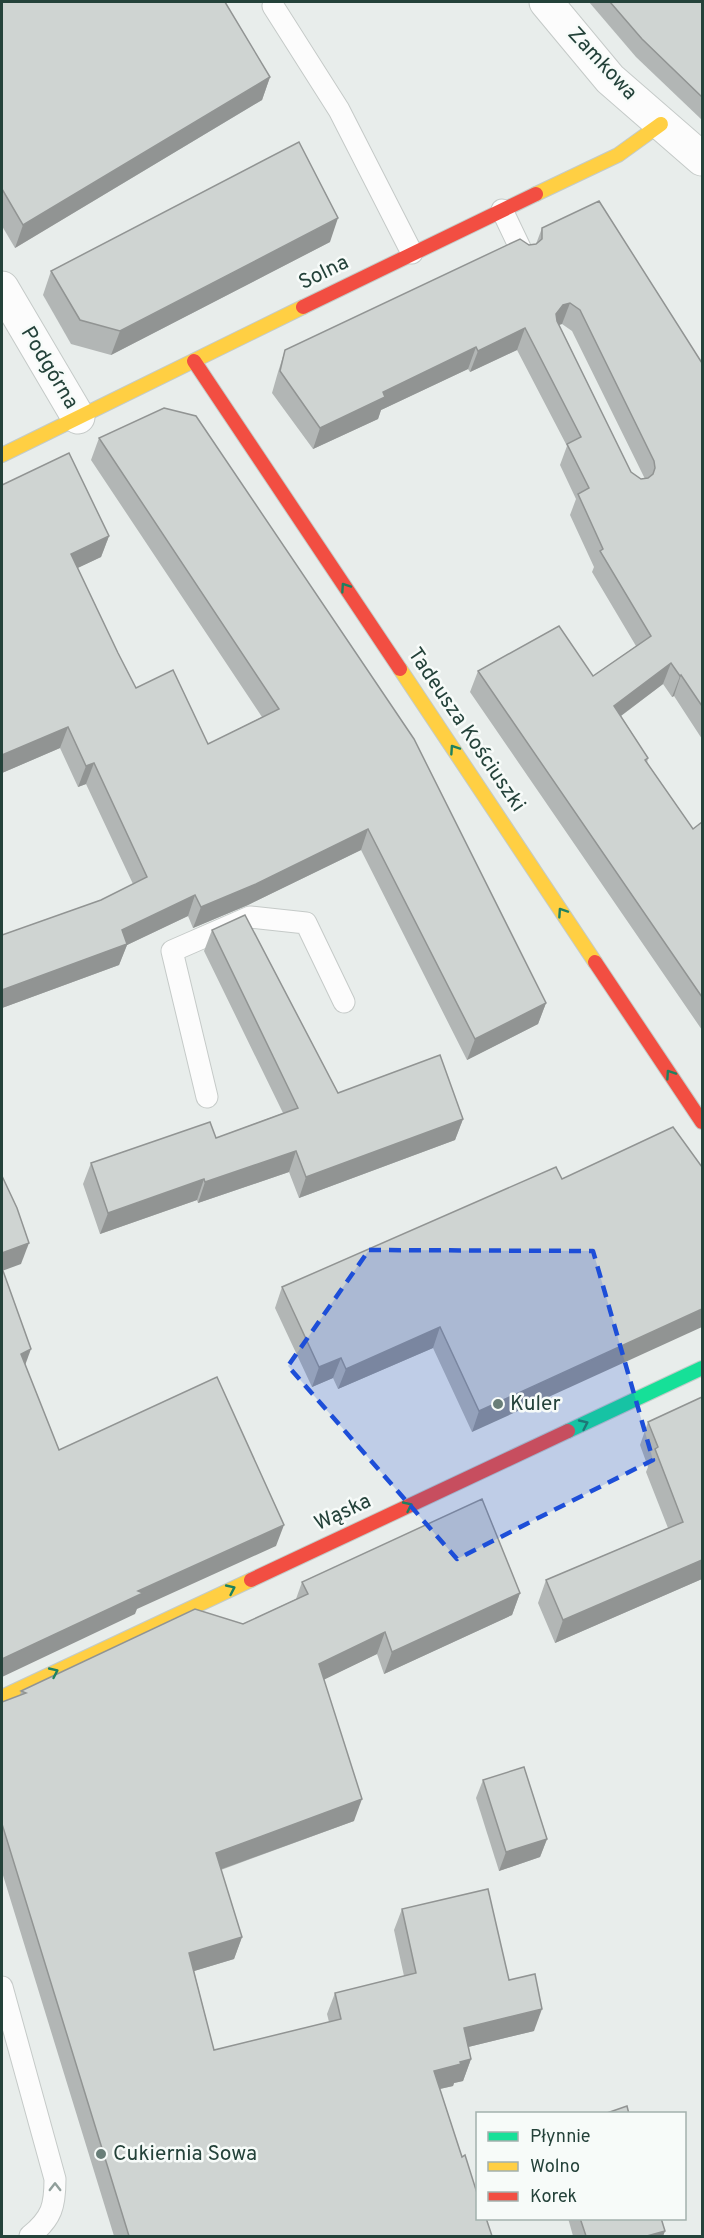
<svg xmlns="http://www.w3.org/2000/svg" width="704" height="2238" font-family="Overpass,sans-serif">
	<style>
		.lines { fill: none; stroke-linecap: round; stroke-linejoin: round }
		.lane-casing { stroke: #c5cac8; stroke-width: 23 }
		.street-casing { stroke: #c5cac8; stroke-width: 35 }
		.fast-casing { stroke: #c3cbc8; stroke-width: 16 }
		.slow-casing { stroke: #c3cbc8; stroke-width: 16 }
		.jam-casing { stroke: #c3cbc8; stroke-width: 16 }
		.lane { stroke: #fcfcfc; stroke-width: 21 }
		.street { stroke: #fcfcfc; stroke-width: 33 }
		.fast { stroke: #16e098; stroke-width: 14 }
		.slow { stroke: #ffcf43; stroke-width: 14 }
		.jam { stroke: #f24e42; stroke-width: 14 }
		.wall { fill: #b2b6b5; fill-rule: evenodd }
		.shaded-wall { fill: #919493 }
		.building { fill: #cfd4d2; stroke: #919493; stroke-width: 1.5; fill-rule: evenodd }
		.oneway { stroke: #1e8160 }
		.oneway2 { stroke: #909f9b }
		.marked { fill: #1d4ed8; fill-opacity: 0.2; stroke: #1d4ed8; stroke-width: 4.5; stroke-dasharray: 12 8; stroke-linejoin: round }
		.poi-dot { fill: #697e78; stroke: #f7fbf9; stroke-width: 2 }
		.labels { text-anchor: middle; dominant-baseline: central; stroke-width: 5; stroke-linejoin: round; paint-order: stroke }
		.street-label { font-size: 21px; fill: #24423a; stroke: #f7fbf9 }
		.poi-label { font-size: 21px; fill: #24423a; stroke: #f7fbf9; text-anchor: start }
	</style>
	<rect width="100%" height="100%" fill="#e8edeb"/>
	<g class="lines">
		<g class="lane-casing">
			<g id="lane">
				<path d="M273,6l66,104 73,143"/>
				<path d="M502,210l21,44"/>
				<path d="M207,1097l-35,-146 78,-34 56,6 38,79"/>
				<path d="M2,1987l53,192c0,27 -3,39 -25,57"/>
			</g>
		</g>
		<g class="street-casing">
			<g id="street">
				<path d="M546,2l64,77 92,80"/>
				<path d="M2,288l76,129"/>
			</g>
		</g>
		<g class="fast-casing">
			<path id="fast" d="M568,1431l134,-63"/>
		</g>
		<g class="slow-casing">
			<g id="slow">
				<path d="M536,194l82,-39 43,-31"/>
				<path d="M2,455l301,-148"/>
				<path d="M400,669l195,293"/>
				<path d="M2,1697l249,-117"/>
			</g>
		</g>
		<g class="jam-casing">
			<g id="jam">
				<path d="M303,307l233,-113"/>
				<path d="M194,361l206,308"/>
				<path d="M595,962l107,160"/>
				<path d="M251,1580l317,-149"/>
			</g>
		</g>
		<use href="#lane" class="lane"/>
		<use href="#street" class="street"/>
		<use href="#fast" class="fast"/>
		<use href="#slow" class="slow"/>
		<use href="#jam" class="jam"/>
	</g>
	<g class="wall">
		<path d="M2,2l268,75 -8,23 -247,148 -13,-22z"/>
		<path d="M589,2h113v118l-66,-63z"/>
		<path d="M542,228l160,135v376l-28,-43 -2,1 -9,-13 -42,32 27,42 -1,5 46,66 9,-7v208l-232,-338 8,-21 115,5 43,-30 -44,-74 2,-5 -24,-52 6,-16 -16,-34 7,-19 -50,-96 -47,22 -2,-3 -87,41 -3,9 -65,30 -41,-56 6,-21 7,-22 244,-105 7,-1zM562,324l10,7 73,148h-4l-10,-7 -72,-147z"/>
		<path d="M330,242l-219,113 -40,-11 -28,-49 8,-24z"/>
		<path d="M99,438l447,565 -8,21 -71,36 -106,-210 -113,55 -55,23 -5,-12 -61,29 -8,20 -117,43v-73l99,-35 32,-16 -47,-100 -8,3 -18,-39 -58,25v-288l107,51 -8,21 -24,11 41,85 18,35 72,56 54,-27 -171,-257z"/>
		<path d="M212,930l126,163 125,26 -8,21 -156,58 -10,-26 -91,31 -1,-3 -97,34 -17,-50 8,-21 125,-25 67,-25 -79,-162z"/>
		<path d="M702,1167l-230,265 -39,-84 -95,41 -5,-11 -21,9 -37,-79 7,-21 280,-108z"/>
		<path d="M702,1397v182l-147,64 -17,-40 8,-23 122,-52 -22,-56 2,-5 -8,-22 8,-23z"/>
		<path d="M302,1582l218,11 -8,22 -128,59 -7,-20 -53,25 30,142 -133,49 21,67 -8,22 -40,12 20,79 115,-28 -2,-8 8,-21 69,-17 -10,-46 8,-21 107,71 25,51 -66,16 3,12 -8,22 -9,2 -1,3 -13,3 22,68 30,79h-378l-112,-364v-170l18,-7 1,-4 222,-67 53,-25z"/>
		<path d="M483,1780l64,59 -7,18 -41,14 -23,-73z"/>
		<path d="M568,2218h93l4,13 -2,5h-90z"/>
	</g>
	<g class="shaded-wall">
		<path d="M270,77l-8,23 -247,148 8,-23z"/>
		<path d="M338,218l-8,24 -219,113 9,-24z"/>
		<path d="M570,303l-8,21 -7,2 1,-12 7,-9z"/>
		<path d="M525,328l-8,22 -47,22 8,-21z"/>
		<path d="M476,347l-8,22 -87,41 -3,9 -65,30 7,-21 63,-36z"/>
		<path d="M109,536l-8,21 -38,18 8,-21z"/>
		<path d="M671,663l-8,21 -57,43 8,-21z"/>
		<path d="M681,675l-7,21 -2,1 8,-21z"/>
		<path d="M68,727l-8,21 -58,25v-18z"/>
		<path d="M94,763l-8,21 -8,3 8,-21z"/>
		<path d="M368,829l-7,21 -113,55 -55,23 8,-21z"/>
		<path d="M195,895l-7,21 -61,29 -8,20 -117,43v-18l120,-60z"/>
		<path d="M546,1003l-8,21 -71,36 8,-21z"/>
		<path d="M463,1119l-8,21 -156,58 7,-21z"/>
		<path d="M296,1151l-7,21 -91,31 7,-21z"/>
		<path d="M204,1179l-7,21 -97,34 8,-21z"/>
		<path d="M29,1243l-8,21 -19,7v-18z"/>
		<path d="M702,1309v18l-230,105 7,-21z"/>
		<path d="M440,1327l-7,21 -95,41 8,-20z"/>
		<path d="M31,1349l-8,22 -2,-17z"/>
		<path d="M341,1358l-8,20 -21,9 7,-20z"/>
		<path d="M284,1525l-8,21 -139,63 -2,5 -133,63v-18l136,-68z"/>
		<path d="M702,1560v19l-147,64 8,-23z"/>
		<path d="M520,1593l-8,22 -128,59 8,-22z"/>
		<path d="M385,1632l-8,22 -66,32 8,-22z"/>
		<path d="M362,1799l-8,22 -146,53 8,-21z"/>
		<path d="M547,1839l-7,18 -41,14 7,-19z"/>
		<path d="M242,1937l-8,22 -53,16 8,-22z"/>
		<path d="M542,2009l-8,22 -78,19 8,-22z"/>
		<path d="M471,2059l-8,22 -9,2 -1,3 -27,6 8,-21z"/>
		<path d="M665,2231l-2,5h-16z"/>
	</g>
	<g class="building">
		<path d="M2,2h223l45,75 -247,148 -21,-36z"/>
		<path d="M610,2h92v95l-60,-58z"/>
		<path d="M299,142l39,76 -218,113 -40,-11 -29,-49z"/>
		<path d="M599,201l103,162v343l-21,-31 -1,1 -9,-13 -57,43 34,52 -3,2 48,69 9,-7v175l-224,-326 81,-45 34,50 58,-40 -51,-85 3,-2 -25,-55 11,-6 -22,-44 14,-7 -56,-109 -47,23 -2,-4 -93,45 2,5 -65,31 -40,-57 5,-21 235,-111 9,6 7,-1 6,-5v-11zM570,303l10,7 74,151 1,7 -2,6 -5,4 -7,1 -10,-7 -74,-151 -1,-7 7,-9z"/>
		<path d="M164,408l32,8 218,323 132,264 -71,36 -107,-210 -112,55 -55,23 -6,-12 -73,35 5,14 -125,46v-55l99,-35 46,-23 -53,-114 -8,3 -18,-39 -66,28v-270l67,-32 40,83 -38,18 47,99 18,35 37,-18 35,74 71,-35 -180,-271z"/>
		<path d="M245,915l93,178 102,-38 23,64 -157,58 -10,-26 -91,31 -1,-3 -96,34 -17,-50 119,-41 6,16 82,-30 -86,-178z"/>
		<path d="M673,1127l29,40v142l-223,102 -39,-84 -94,42 -5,-11 -22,9 -37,-80 274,-120 6,12z"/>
		<path d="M2,1176l15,32 12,35 -27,10z"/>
		<path d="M2,1268l29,81 -10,5 38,96 158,-73 67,148 -146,66 5,2 -141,66z"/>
		<path d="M702,1397v163l-139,60 -17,-40 137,-58 -28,-73 3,-2 -10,-25z"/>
		<path d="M482,1499l38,94 -128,59 -7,-20 -66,32 43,135 -146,54 26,84 -53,16 25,97 127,-31 -6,-26 81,-20 -14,-64 86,-20 21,91 26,-6 7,35 -78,19 7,31 -11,3 1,2 -27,7 28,86 3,-2 12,38v25h9l6,18h-363l-127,-412v-122l24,-9 -5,-2 174,-82 48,15 65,-30 -6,-12z"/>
		<path d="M524,1767l23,72 -41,13 -23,-72z"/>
		<path d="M627,2106l2,8h-25z"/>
		<path d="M580,2218h81l4,13 -18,5h-61z"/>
	</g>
	<defs><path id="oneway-chevron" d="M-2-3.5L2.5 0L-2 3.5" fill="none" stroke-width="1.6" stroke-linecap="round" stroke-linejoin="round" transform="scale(1.5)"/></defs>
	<g class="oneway">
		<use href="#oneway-chevron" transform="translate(345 587) rotate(-124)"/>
		<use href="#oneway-chevron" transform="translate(454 749) rotate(-124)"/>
		<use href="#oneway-chevron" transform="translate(562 912) rotate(-124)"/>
		<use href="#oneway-chevron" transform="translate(670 1074) rotate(-124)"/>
		<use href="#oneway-chevron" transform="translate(584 1424) rotate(-25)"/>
		<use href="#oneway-chevron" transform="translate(408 1506) rotate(-25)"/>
		<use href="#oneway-chevron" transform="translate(231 1589) rotate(-25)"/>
		<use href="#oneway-chevron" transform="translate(54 1672) rotate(-25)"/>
	</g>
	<use class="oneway2" href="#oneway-chevron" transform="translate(55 2187) rotate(-90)"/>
	<path class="marked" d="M369,1250l224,1 60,209 -196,99 -169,-193z"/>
	<g class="poi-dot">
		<circle cx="498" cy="1404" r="6"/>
		<circle cx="101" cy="2154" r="6"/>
	</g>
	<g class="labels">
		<g class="street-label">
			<text transform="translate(602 64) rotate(47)">Zamkowa</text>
			<text transform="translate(324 273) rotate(-26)">Solna</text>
			<text transform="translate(49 368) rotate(59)">Podgórna</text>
			<text transform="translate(466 730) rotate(56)">Tadeusza Kościuszki</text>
			<text transform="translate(343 1513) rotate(-25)">Wąska</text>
		</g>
		<g class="poi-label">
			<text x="510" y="1404">Kuler</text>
			<text x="113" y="2154">Cukiernia Sowa</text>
		</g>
	</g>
	<rect width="704" height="2238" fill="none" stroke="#24423a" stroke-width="6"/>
	<rect x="476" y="2112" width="210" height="108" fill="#f7fbf9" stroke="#a3b1ad" stroke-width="1.5"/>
	<rect x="488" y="2132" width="30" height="9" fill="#16e098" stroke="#a3b1ad" stroke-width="1.5"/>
	<text x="530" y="2142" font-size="18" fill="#24423a">Płynnie</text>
	<rect x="488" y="2162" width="30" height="9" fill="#ffcf43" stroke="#a3b1ad" stroke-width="1.5"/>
	<text x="530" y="2172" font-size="18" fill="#24423a">Wolno</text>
	<rect x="488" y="2192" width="30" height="9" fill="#f24e42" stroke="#a3b1ad" stroke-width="1.5"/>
	<text x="530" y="2202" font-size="18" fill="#24423a">Korek</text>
</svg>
